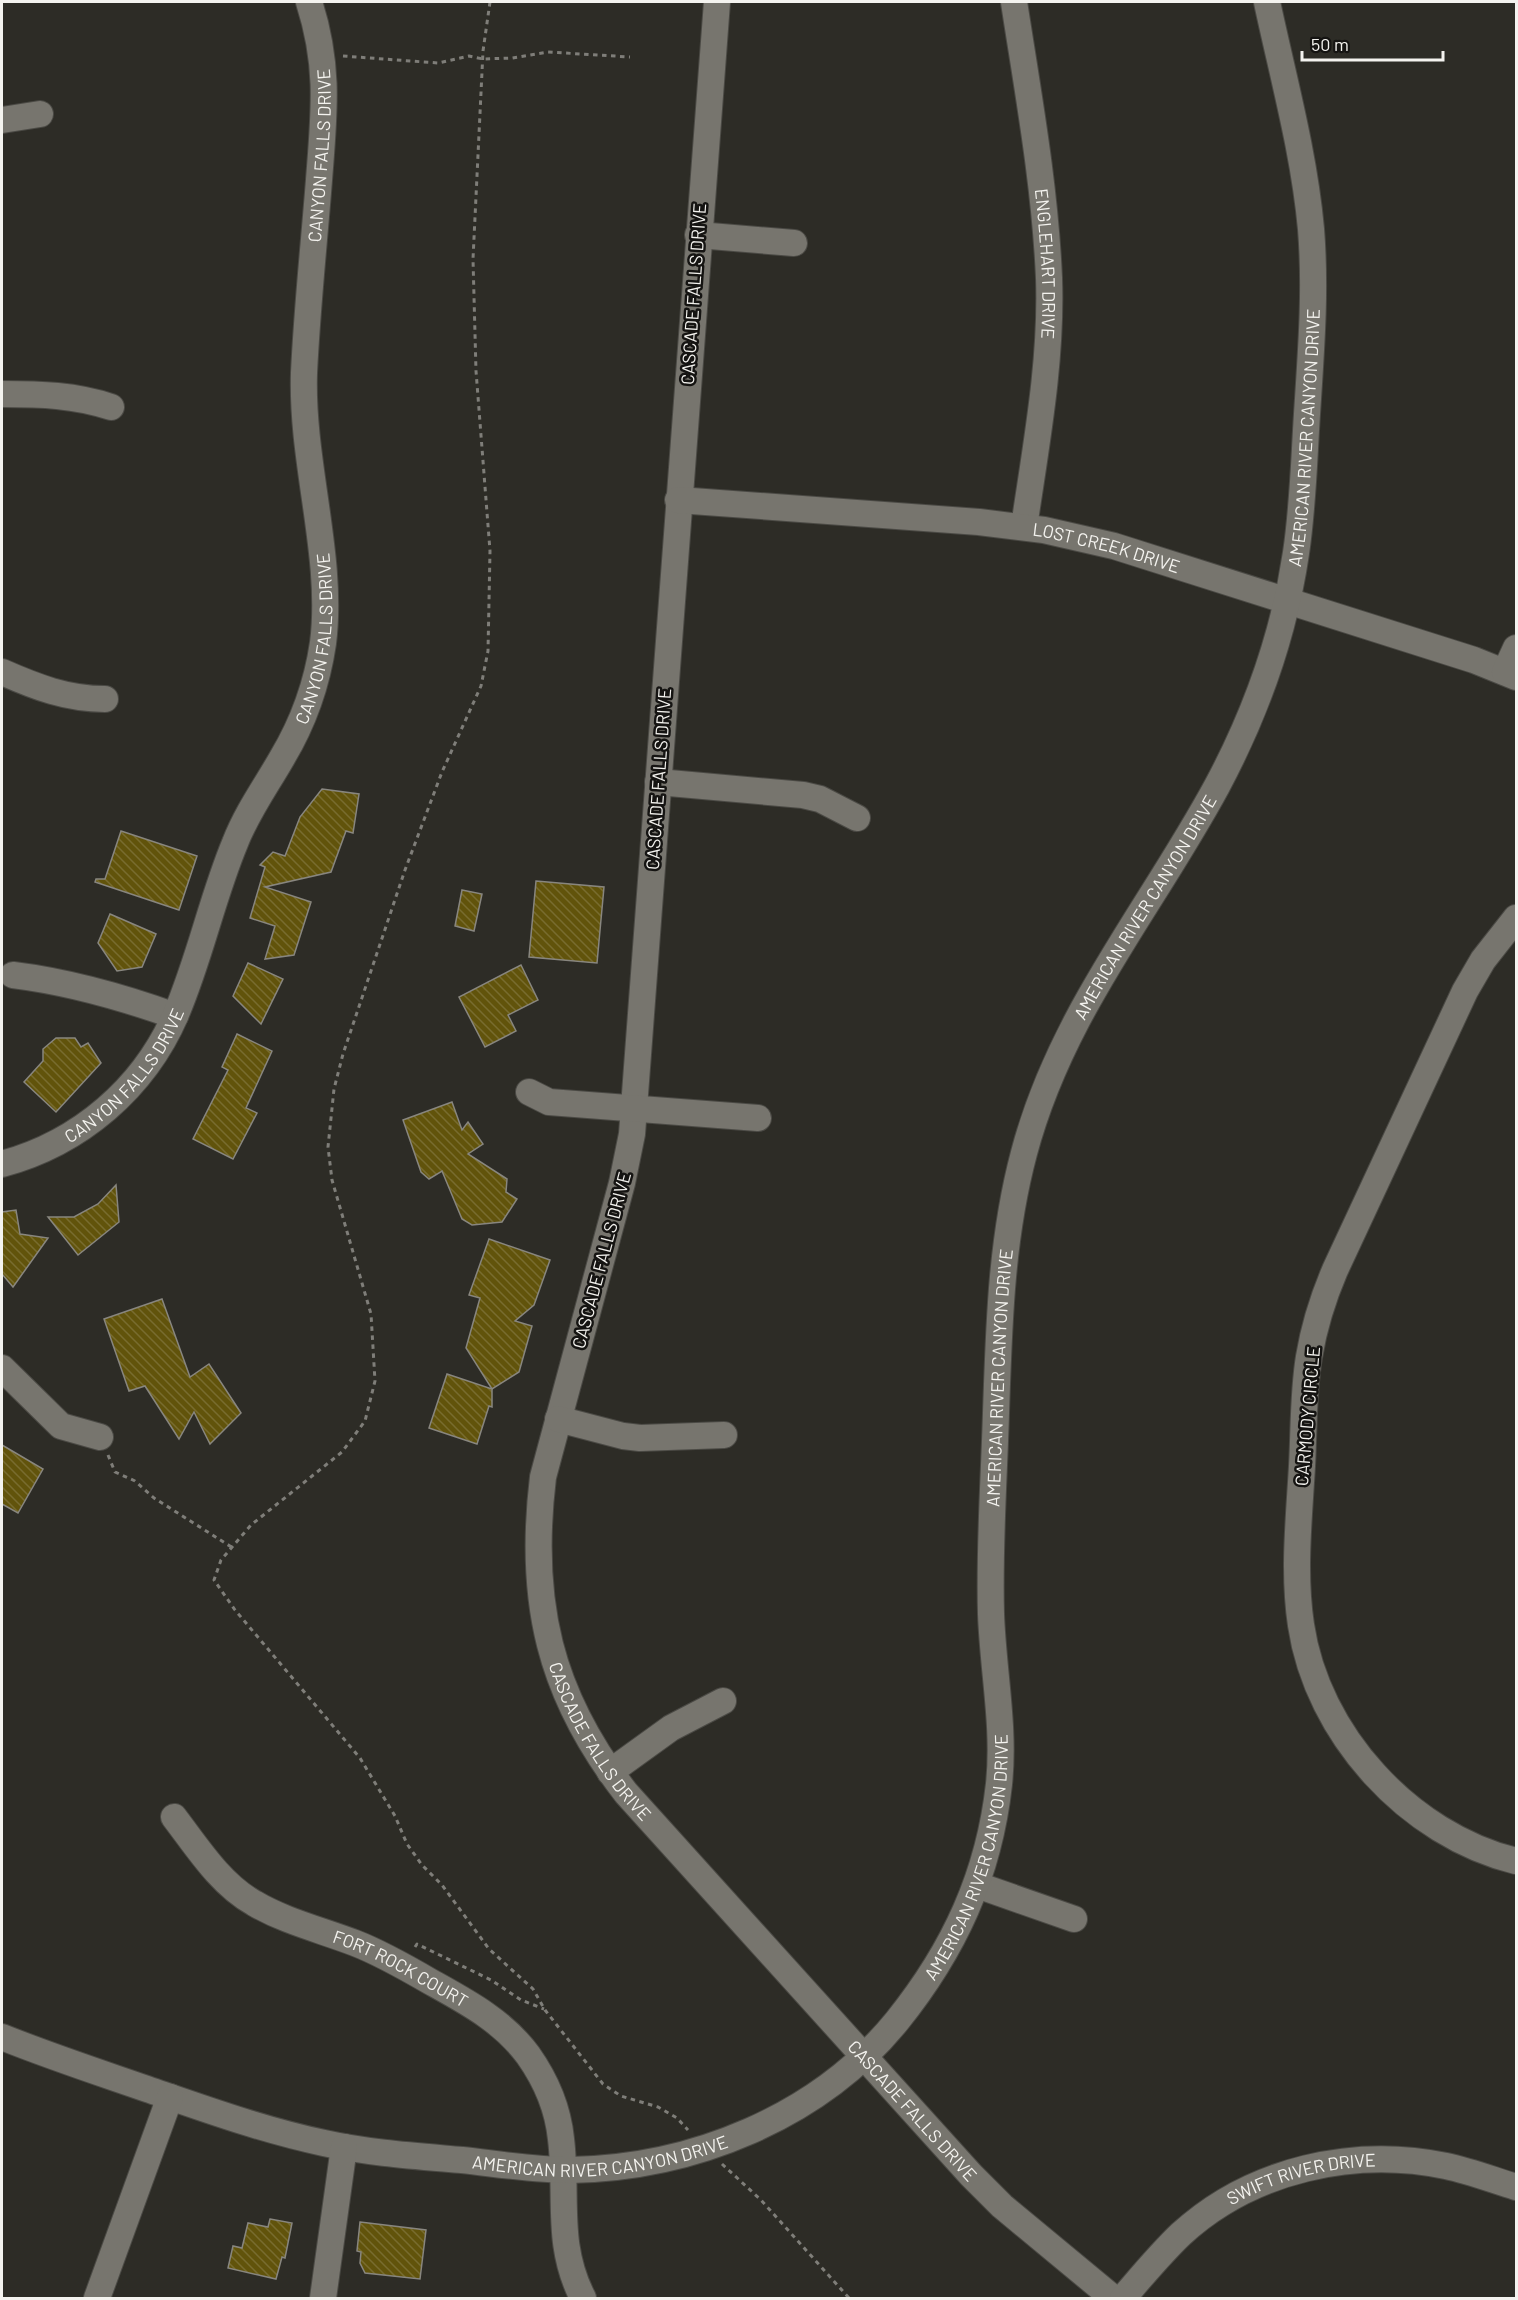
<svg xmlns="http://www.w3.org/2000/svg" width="1518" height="2300" font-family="Barlow,sans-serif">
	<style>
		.building { fill: url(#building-back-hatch); stroke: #88867f; stroke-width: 1.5 }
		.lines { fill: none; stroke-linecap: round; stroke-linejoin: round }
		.minor-casing { stroke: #4b4a45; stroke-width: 28 }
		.path { stroke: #7f7e79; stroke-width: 3; stroke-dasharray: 4.5 4.5; stroke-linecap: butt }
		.minor { stroke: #77756e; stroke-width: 26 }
		.labels { text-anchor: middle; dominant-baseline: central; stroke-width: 5; stroke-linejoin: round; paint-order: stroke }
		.street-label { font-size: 18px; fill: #f4f3ef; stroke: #151412 }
	</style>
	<defs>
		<pattern id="building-back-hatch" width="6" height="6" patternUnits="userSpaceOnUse" patternTransform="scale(1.5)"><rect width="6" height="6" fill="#61530b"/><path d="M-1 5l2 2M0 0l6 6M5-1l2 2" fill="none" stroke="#786c2f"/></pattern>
	</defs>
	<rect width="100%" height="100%" fill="#2d2c26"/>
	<g class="building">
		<path d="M322,789l37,5 -6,39 -7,-2 -15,41 -66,15 46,15 -17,53 -29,4 10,-33 -25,-8 15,-51 -5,-2 13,-13 12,4 15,-39z"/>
		<path d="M121,831l76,25 -18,54 -84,-28 1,-3h9z"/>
		<path d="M536,881l68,6 -7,76 -68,-6z"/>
		<path d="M462,890l20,4 -8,37 -19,-5z"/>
		<path d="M110,914l46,20 -14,33 -25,4 -19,-28z"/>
		<path d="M248,963l35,16 -22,45 -28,-28z"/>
		<path d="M521,965l17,35 -30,15 8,16 -31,16 -26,-50z"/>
		<path d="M237,1034l35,17 -26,57 11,5 -24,46 -40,-20 35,-69 -6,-3z"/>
		<path d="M56,1038h19l6,9 7,-4 13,20 -45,49 -32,-30 19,-21v-12z"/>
		<path d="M452,1102l10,28 6,-8 15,22 -15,10 39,25 -1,13 11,7 -15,23 -30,3 -10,-6 -20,-48 -13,8 -8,-7 -18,-52z"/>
		<path d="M116,1185l3,37 -41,33 -30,-38h26l24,-13z"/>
		<path d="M16,1210l4,24 28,4 -35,49 -11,-13v-62z"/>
		<path d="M489,1239l61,21 -16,45 -19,16 17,5 -13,46 -27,17 -26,-41 14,-50 -11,-3z"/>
		<path d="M162,1299l28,78 19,-13 32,49 -31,31 -16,-32 -15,27 -34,-53 -16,5 -25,-72z"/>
		<path d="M447,1374l45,15v18l-3,-1 -12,38 -48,-16z"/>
		<path d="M2,1445l41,24 -25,44 -16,-9z"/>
		<path d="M270,2219l22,4 -7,35 -3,-1 -6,22 -48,-11 5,-22 9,2 6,-25 20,4z"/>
		<path d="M360,2222l66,8 -6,49 -55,-6 -5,-10 1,-11 -4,-1z"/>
	</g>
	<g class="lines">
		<g class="minor-casing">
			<g id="minor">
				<path id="s1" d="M717,2l-85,1132 -10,49 -79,294c-15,124 6,217 83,316l345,382 31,31 111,92"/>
				<path id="s2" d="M1014,2c14,91 31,183 35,276 3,83 -13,167 -25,249"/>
				<path d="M2,120l38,-6"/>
				<path d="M698,235l96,8"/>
				<path d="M2,394c38,0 73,1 109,13"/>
				<path id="s3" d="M678,500l301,22 65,8 70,16 360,114 42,17"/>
				<path d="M2,672c34,15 65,27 103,27"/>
				<path d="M1505,672l11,-24"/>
				<path d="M658,782l145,13 17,4 37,19"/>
				<path d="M1516,918l-33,42 -18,31 -130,279c-12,28 -21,57 -26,87 -6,36 -5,73 -7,109 -3,53 -9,106 -1,159 16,109 108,210 215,236"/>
				<path d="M13,975c57,7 109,22 162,41"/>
				<path d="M529,1092l20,10 209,16"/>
				<path id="s4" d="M2,1164c78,-21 142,-76 174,-150 24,-56 36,-116 59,-171 12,-31 31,-57 47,-85 21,-35 35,-74 41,-115 11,-86 -22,-180 -19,-270 3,-64 10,-129 15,-193 5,-66 11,-113 -10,-178"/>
				<path d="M2,1368l59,58 39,11"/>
				<path d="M558,1419l65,17 17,2 84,-3"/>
				<path d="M610,1772l61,-44 52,-27"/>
				<path id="s5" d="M174,1817c23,30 46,67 80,86 30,18 67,27 101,40 26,10 52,25 76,39 36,20 72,39 97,73 17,24 30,54 33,84 7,57 -6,105 22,159"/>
				<path d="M977,1885l97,34"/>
				<path id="s6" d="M2,2037c47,19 96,35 145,52 58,20 116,41 177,54 45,10 92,13 138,17 36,4 72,10 108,10 122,-2 248,-52 327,-149 57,-71 92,-146 102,-237 6,-57 -6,-113 -8,-170 -2,-67 3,-134 5,-201 3,-88 5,-174 28,-260 37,-140 126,-243 193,-367 39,-73 67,-152 79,-233 7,-46 8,-93 11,-139 4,-62 9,-123 4,-185 -7,-77 -28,-152 -44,-227"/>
				<path d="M97,2298l73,-201"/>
				<path d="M323,2298l21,-151"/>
				<path id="s7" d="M1123,2298c19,-22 37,-44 58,-64 71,-65 173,-87 265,-68 24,5 47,14 70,21"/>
			</g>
		</g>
		<g class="path">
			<path d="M490,2l-7,49 -10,208 3,112 14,180 -2,100 -7,35 -39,86 -37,98 -62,184 -9,35 -6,58 4,33 39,134 4,67 -10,40 -23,31 -91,73 -30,35 -7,20 21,30 125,148 35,58 12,28 15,21 20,20 47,64 44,40 12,21 58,74 18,12 37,11 19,11 11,12"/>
			<path d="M343,56l95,7 31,-7 14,3 29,-1 36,-6 82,5"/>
			<path d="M108,1455l7,17 20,9 19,17 79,50"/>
			<path d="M415,1947l2,-3 74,36 30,20 23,9"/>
			<path d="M722,2164l39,36 88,98"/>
		</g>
		<use href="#minor" class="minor"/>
	</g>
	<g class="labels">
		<g class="street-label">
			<text stroke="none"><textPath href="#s4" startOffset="1128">CANYON FALLS DRIVE</textPath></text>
			<text stroke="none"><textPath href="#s2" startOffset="264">ENGLEHART DRIVE</textPath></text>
			<text transform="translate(693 294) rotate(-86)">CASCADE FALLS DRIVE</text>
			<text stroke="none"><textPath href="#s6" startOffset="2632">AMERICAN RIVER CANYON DRIVE</textPath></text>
			<text stroke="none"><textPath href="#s3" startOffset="432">LOST CREEK DRIVE</textPath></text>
			<text stroke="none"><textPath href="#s4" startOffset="642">CANYON FALLS DRIVE</textPath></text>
			<text transform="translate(658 779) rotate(-86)">CASCADE FALLS DRIVE</text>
			<text stroke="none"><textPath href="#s6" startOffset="2128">AMERICAN RIVER CANYON DRIVE</textPath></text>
			<text stroke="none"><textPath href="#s4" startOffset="156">CANYON FALLS DRIVE</textPath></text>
			<text transform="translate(601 1260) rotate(-75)">CASCADE FALLS DRIVE</text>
			<text stroke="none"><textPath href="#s6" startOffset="1626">AMERICAN RIVER CANYON DRIVE</textPath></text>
			<text transform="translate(1307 1416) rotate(-85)">CARMODY CIRCLE</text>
			<text stroke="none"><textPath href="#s1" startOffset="1768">CASCADE FALLS DRIVE</textPath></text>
			<text stroke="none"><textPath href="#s6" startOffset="1140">AMERICAN RIVER CANYON DRIVE</textPath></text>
			<text stroke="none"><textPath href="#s5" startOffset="279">FORT ROCK COURT</textPath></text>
			<text stroke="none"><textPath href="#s1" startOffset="2254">CASCADE FALLS DRIVE</textPath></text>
			<text stroke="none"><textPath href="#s6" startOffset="618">AMERICAN RIVER CANYON DRIVE</textPath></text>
			<text stroke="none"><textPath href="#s7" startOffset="222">SWIFT RIVER DRIVE</textPath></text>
		</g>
	</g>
	<rect width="1518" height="2300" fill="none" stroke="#f4f3ef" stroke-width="6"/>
	<path d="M1302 51v9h141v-9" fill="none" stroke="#f4f3ef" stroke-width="3"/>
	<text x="1311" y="51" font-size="18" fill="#f4f3ef" stroke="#151412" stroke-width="4.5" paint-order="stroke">50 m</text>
</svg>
